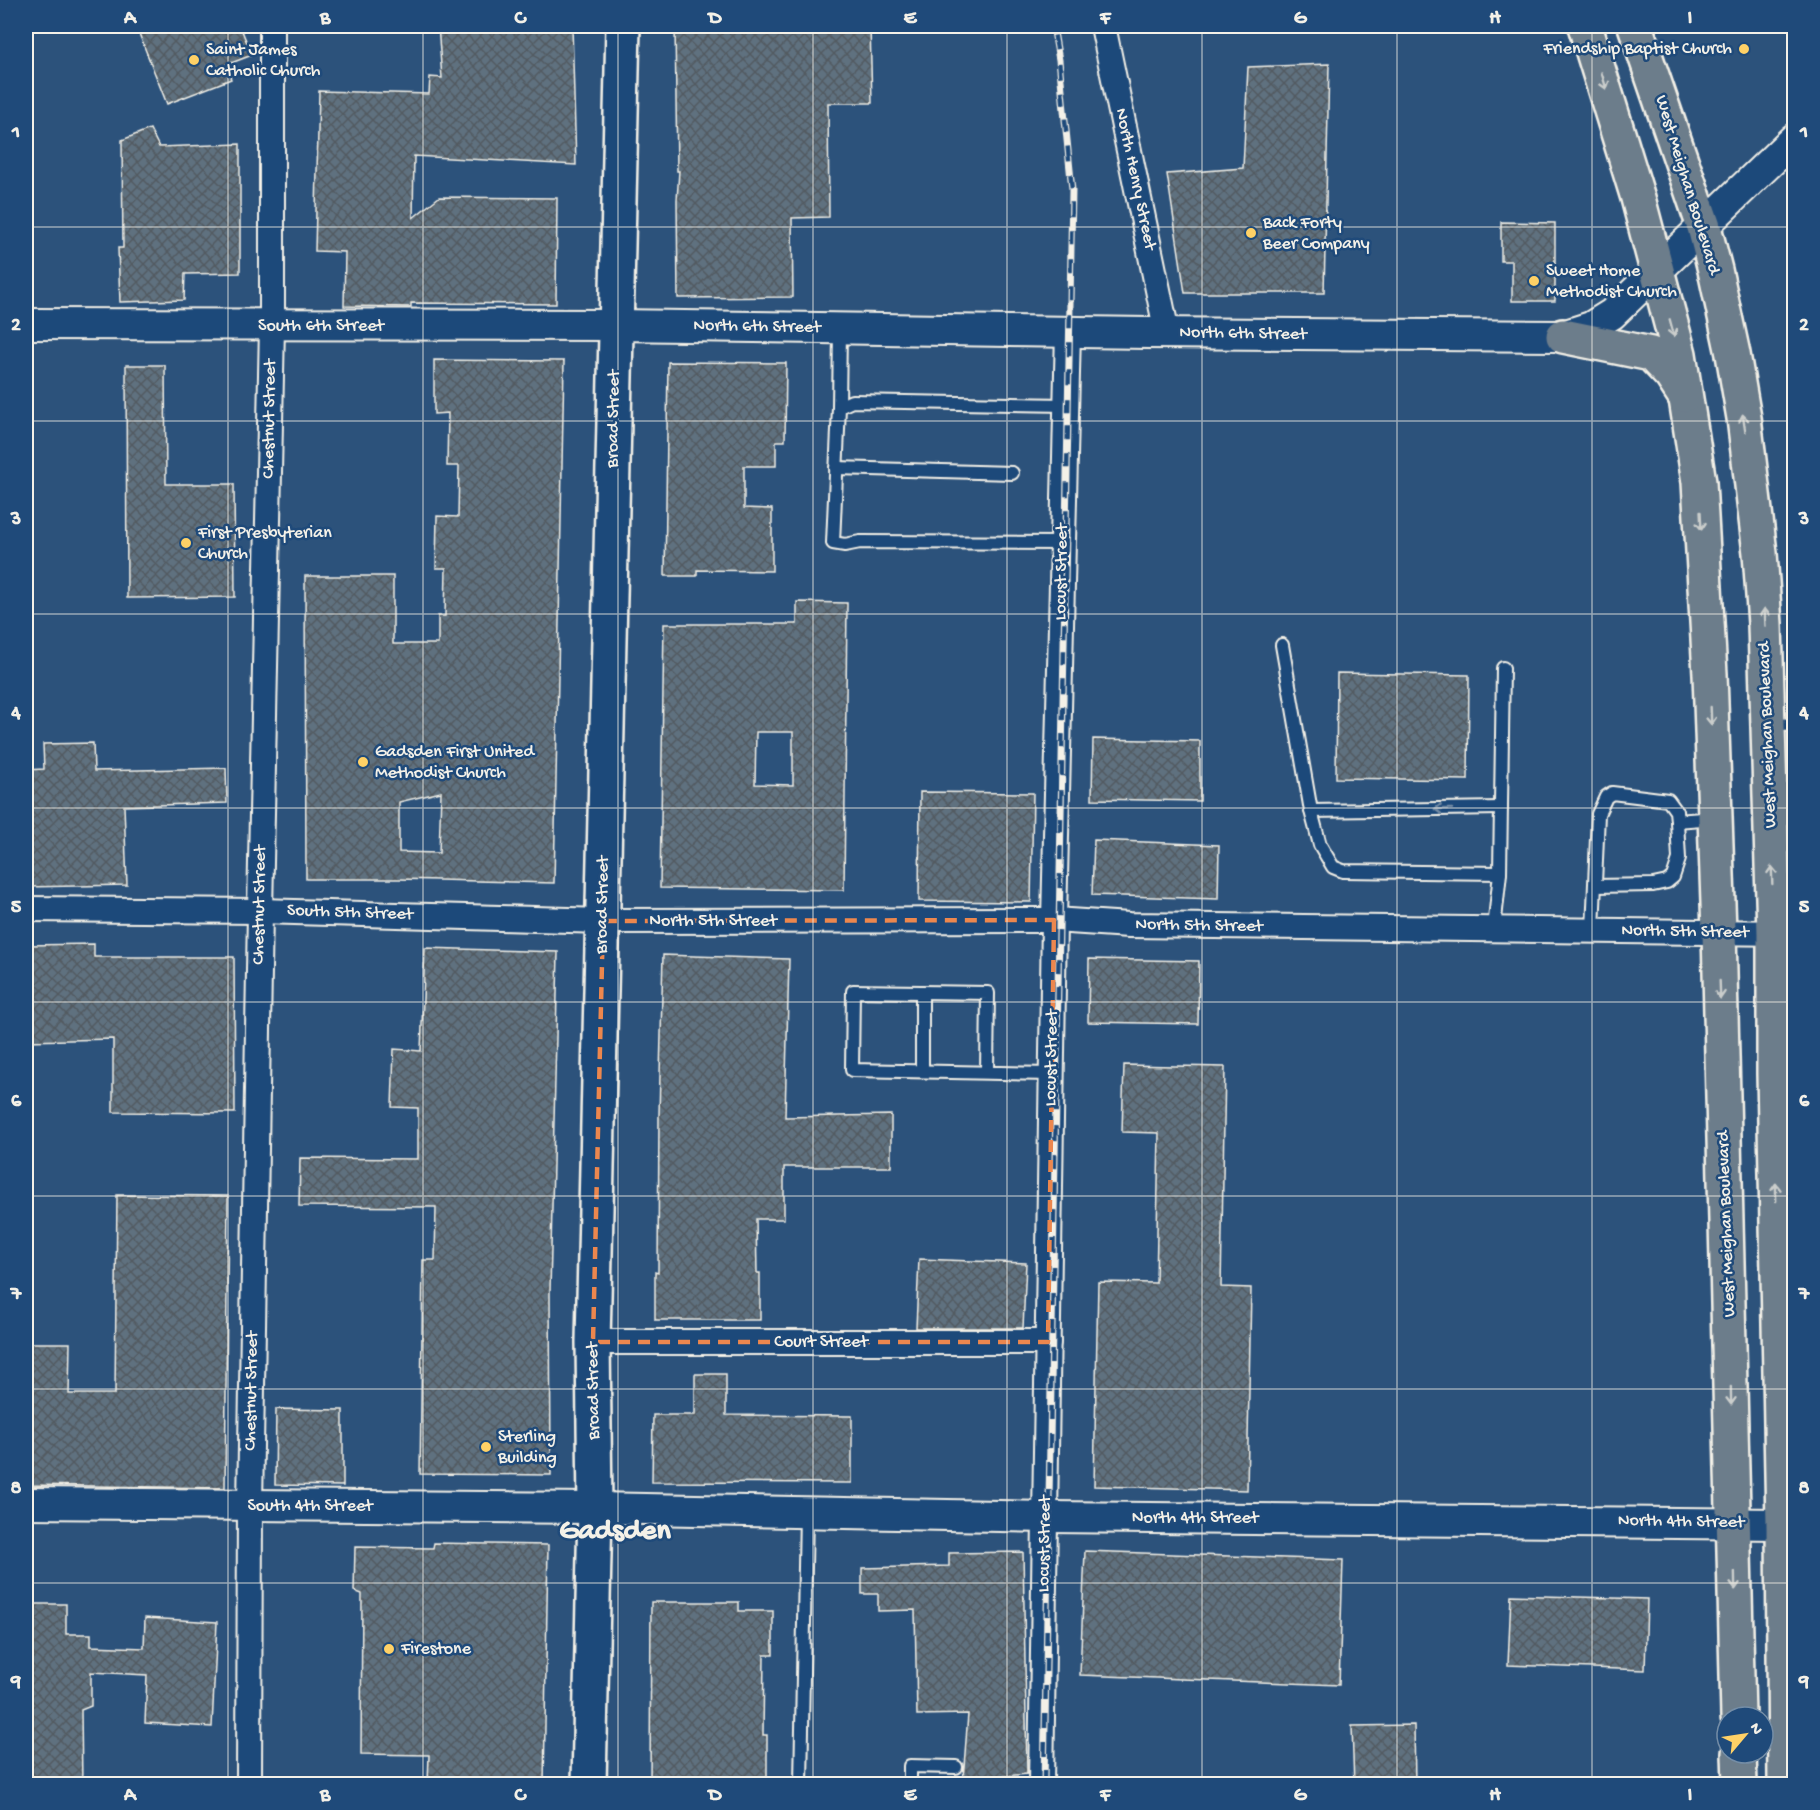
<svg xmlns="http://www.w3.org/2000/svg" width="1820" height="1810" font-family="'Gochi Hand',sans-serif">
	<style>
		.building { fill: url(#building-cross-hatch); stroke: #f4f1e8; stroke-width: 1.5; fill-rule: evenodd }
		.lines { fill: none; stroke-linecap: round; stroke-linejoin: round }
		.service-casing { stroke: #f4f1e8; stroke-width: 16 }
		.minor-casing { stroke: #f4f1e8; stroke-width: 28 }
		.tertiary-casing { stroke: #f4f1e8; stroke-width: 34 }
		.secondary-casing { stroke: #f4f1e8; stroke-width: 38 }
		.trunk-casing { stroke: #f4f1e8; stroke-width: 38 }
		.service { stroke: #1f4a7a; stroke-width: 12 }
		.minor { stroke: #1f4a7a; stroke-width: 24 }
		.tertiary { stroke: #1f4a7a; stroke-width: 30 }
		.secondary { stroke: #1f4a7a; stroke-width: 33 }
		.trunk { stroke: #6c7d8b; stroke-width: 33 }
		.rail-casing { stroke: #f4f1e8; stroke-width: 7 }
		.rail { stroke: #1f4a7a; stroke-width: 4.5; stroke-dasharray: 14; stroke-linecap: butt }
		.oneway { stroke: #cbcecc }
		.oneway2 { stroke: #748da6 }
		.marked { fill: none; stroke: #ec874e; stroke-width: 4.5; stroke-dasharray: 12 8; stroke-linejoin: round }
		.grid { fill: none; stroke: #f4f1e8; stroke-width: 1.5; stroke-opacity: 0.55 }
		.poi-dot { fill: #ffd166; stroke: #1f4a7a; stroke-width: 2 }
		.labels { text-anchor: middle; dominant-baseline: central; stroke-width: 5; stroke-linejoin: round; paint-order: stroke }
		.poi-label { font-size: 18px; fill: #f4f1e8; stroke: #1f4a7a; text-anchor: start }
		.street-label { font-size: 18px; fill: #f4f1e8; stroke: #1f4a7a }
		.town-label { font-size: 30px; font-weight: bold; fill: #f4f1e8; stroke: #1f4a7a }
		.neatline { fill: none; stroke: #f4f1e8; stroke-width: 2 }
		.grid-label { font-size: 20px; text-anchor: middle; font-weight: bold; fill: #f4f1e8 }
	</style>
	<defs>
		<pattern id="building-cross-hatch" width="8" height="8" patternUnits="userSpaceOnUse" patternTransform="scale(1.5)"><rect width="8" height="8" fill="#5e717f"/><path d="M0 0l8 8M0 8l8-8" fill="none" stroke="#525a60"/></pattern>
	</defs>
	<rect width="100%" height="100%" fill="#2c527b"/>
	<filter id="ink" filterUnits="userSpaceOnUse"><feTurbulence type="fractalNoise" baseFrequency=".0167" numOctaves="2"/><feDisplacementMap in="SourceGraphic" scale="12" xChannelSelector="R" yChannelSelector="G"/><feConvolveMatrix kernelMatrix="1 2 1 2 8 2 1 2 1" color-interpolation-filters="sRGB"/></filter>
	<g filter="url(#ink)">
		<g class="building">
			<path d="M136,26h104l12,29 -26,10 5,14 -64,25z"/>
			<path d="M438,26h134l4,139 -162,-9 -1,62 26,-21 118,1 -1,106 -145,-1v4l-67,-1 1,-54 -30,-1 4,-160 110,3 1,-17 12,1z"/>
			<path d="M675,26h195l2,77h-44l1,114 -37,1 1,79 -115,1 -1,-98 2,-29h-2z"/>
			<path d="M1329,64l-5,229h-139l-18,-119 76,-6 5,-101z"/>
			<path d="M150,129l9,18 81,-3v129l-55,1 -1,26 -64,2 -2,-54h5l-1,-108z"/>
			<path d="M1501,222l54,1v78h-43v-40h-11z"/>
			<path d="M434,360l130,1 -10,522 -155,-4h-93l-1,-303h88v68h45v-28h7l1,-48h-10l1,-52 21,1 1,-51h-12l1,-53 -14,1zM441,792l-2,61 -40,-1v-50z"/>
			<path d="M668,362l118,1 -1,78h-9v25h-32v42l28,1v62l-75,-1v6h-32z"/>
			<path d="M126,365h39l1,119h68l1,113 -108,1z"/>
			<path d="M797,602l50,1 -3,287 -184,-2 4,-264h133zM756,732h37v53l-38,-1z"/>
			<path d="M1337,673l132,2 -1,105 -132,-2z"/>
			<path d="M1093,739l107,2v60l-108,-2z"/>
			<path d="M93,743l1,28 132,-3 1,35 -103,3 3,79 -101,2v-117l18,-1 -1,-25z"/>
			<path d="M920,792l113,1 -2,109 -112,-1z"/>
			<path d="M1094,840l125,5 -1,54 -126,-4z"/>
			<path d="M94,944v13h140l1,156 -122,-1v-73l-87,2v-96z"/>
			<path d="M425,948l133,4 -8,339 1,184 -131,-1 3,-214h12l1,-53 -137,-1 1,-48 118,1v-51l-26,-1 2,-58 27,2z"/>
			<path d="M663,955l126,4 -4,158 106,-2v52h-107v52h-28l1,54h3v47h-105v-48l3,1 1,-158z"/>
			<path d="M1089,959l110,2 -1,63 -110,-2z"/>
			<path d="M1124,1065l101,2 -4,220 30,1 -4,202 -153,-4 4,-204 58,1 3,-150 -37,-1z"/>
			<path d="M117,1195l111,1 -3,292 -199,-3v-142h44l-1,51h46z"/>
			<path d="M919,1259l107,4 -3,65h-107z"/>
			<path d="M695,1374h31v41l126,1v67l-200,-1 1,-67h42z"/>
			<path d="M276,1409l67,1v76l-68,-1z"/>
			<path d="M434,1543l114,2 -4,240h-116l1,-30 -68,-1 1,-160 -8,-3 1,-44 78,1z"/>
			<path d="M1085,1551l258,9 -4,125 -259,-10z"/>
			<path d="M1023,1552l4,222 -64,6 5,-66 -51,1 -2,-105 -37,1v-17h-16v-26l87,-2v-13z"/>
			<path d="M1511,1595l136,4 -2,71 -137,-5z"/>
			<path d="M651,1602h88v9h34v44h-9l-1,80h4v50h-117z"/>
			<path d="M26,1604h40v30h25v12l53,2 1,-30 72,4 -5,105 -67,-4 2,-48 -56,-3v34l-10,4 1,75h-56z"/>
			<path d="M1414,1725l1,60h-61l-2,-59z"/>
		</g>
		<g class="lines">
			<g class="service-casing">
				<g id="service">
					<path d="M839,407l1,-78"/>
					<path d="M836,468l176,5"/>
					<path d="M1063,543l-203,-1 -15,3 -12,-2 6,-136 13,-6 214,4"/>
					<path d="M1282,645l29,166 9,34 13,22 10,4 157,2"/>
					<path d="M1769,724l25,1"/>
					<path d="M1311,811l190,-3"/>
					<path d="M1595,886l58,-1 14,-3 6,-5 6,-18 -2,-38"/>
					<path d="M1494,929l6,-56 3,-205"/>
					<path d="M1593,930l5,-116 8,-17 6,-4 56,7 8,11 1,10 37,-3"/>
					<path d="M922,992v79"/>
					<path d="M987,1072l1,-79 -135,-2 -1,79 200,4"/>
					<path d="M801,1784l5,-271"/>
					<path d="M910,1784v-18l46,1"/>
				</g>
			</g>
			<g class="minor-casing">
				<g id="minor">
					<path d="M1103,26l64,307"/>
					<path d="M26,909l234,2 343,10 451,-1 75,5 665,8"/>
					<path d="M593,1342h455"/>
					<path d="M249,1784l1,-278 10,-595 12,-585v-300"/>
					<path d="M1041,1784l13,-864 14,-589"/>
				</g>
			</g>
			<g class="tertiary-casing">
				<g id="tertiary">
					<path d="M26,324l590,1 532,8 415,3 28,-9 21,-13 182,-175"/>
					<path d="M26,1503l569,5 454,9 734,7"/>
				</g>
			</g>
			<g class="secondary-casing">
				<path id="secondary" d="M589,1784l6,-276 -2,-166 30,-1316"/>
			</g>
			<g class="trunk-casing">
				<g id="trunk">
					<path d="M1585,26l53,172 41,156 20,128 11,192 9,257 19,786"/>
					<path d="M1635,26l69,201 11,43 18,84 11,64 16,135 5,71 9,309v141l9,450 2,260"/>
					<path d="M1563,336l88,18 20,21 13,20"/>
					<path d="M1739,1753l1,31"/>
				</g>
			</g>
			<use href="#service" class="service"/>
			<use href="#minor" class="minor"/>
			<use href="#tertiary" class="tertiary"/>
			<use href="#secondary" class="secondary"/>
			<use href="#trunk" class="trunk"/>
			<g class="rail-casing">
				<path id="rail" d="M1044,1784l28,-1594 -13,-130 -6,-34"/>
			</g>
			<use href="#rail" class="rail"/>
		</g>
		<defs><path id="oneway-shaft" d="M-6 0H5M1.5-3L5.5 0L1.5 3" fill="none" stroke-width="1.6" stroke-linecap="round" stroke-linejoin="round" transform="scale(1.5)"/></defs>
		<g class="oneway">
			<use href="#oneway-shaft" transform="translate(1604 81) rotate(73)"/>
			<use href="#oneway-shaft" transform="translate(1672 328) rotate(75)"/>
			<use href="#oneway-shaft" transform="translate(1744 423) rotate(-99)"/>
			<use href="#oneway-shaft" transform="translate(1701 521) rotate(87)"/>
			<use href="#oneway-shaft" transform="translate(1765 617) rotate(-93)"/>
			<use href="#oneway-shaft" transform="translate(1711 716) rotate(88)"/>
			<use href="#oneway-shaft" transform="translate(1772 875) rotate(-92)"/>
			<use href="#oneway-shaft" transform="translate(1720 990) rotate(88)"/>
			<use href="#oneway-shaft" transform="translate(1776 1192) rotate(-91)"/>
			<use href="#oneway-shaft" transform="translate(1731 1396) rotate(89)"/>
			<use href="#oneway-shaft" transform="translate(1735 1581) rotate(89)"/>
		</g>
		<use class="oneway2" href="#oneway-shaft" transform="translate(1443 809) rotate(179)"/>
	</g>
	<path class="marked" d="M1054,920l-6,422h-455l10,-421z"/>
	<path class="grid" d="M228,26v1758M423,26v1758M618,26v1758M813,26v1758M1007,26v1758M1202,26v1758M1397,26v1758M1592,26v1758M26,227h1768M26,421h1768M26,614h1768M26,808h1768M26,1002h1768M26,1196h1768M26,1389h1768M26,1583h1768"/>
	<g class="poi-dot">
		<circle cx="1744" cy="49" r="6"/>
		<circle cx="194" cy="60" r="6"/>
		<circle cx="1251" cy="233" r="6"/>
		<circle cx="1534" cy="281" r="6"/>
		<circle cx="186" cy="543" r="6"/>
		<circle cx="363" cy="762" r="6"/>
		<circle cx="486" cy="1447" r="6"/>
		<circle cx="389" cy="1649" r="6"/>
	</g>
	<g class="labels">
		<g class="poi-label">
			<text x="1732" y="49" text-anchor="end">Friendship Baptist Church</text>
			<text x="206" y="50">Saint James<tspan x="206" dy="21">Catholic Church</tspan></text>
			<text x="1263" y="223">Back Forty<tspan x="1263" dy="21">Beer Company</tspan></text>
			<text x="1546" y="271">Sweet Home<tspan x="1546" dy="21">Methodist Church</tspan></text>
			<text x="198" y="533">First Presbyterian<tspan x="198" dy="21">Church</tspan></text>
			<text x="375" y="752">Gadsden First United<tspan x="375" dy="21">Methodist Church</tspan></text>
			<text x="498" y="1437">Sterling<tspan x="498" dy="21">Building</tspan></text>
			<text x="401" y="1649">Firestone</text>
		</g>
		<g class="street-label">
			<text transform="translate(1135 179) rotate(78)">North Henry Street</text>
			<text transform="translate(1687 185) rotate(73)">West Meighan Boulevard</text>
			<text x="321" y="326">South 6th Street</text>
			<text transform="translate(757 327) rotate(1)">North 6th Street</text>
			<text transform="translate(1243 334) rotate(1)">North 6th Street</text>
			<text transform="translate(270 419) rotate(-89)">Chestnut Street</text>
			<text transform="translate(614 419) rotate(-89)">Broad Street</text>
			<text transform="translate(1062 572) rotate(-89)">Locust Street</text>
			<text transform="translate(1768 735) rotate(-92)">West Meighan Boulevard</text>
			<text transform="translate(260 905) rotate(-89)">Chestnut Street</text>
			<text transform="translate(603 905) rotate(-89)">Broad Street</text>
			<text transform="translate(350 913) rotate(2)">South 5th Street</text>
			<text x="713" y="921">North 5th Street</text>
			<text transform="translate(1199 926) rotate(1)">North 5th Street</text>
			<text transform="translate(1685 932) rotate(1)">North 5th Street</text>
			<text transform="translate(1052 1058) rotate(-89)">Locust Street</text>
			<text transform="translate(1727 1224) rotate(-92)">West Meighan Boulevard</text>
			<text x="821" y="1342">Court Street</text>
			<text transform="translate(252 1391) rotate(-89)">Chestnut Street</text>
			<text transform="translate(594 1391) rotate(-91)">Broad Street</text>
			<text x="310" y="1506">South 4th Street</text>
			<text x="1195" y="1518">North 4th Street</text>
			<text transform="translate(1681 1522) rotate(1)">North 4th Street</text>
			<text transform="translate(1045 1544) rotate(-89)">Locust Street</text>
		</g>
		<g class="town-label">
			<text x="615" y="1532">Gadsden</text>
		</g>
	</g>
	<rect width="1820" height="1810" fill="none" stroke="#1f4a7a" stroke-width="66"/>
	<g transform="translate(1745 1735) rotate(61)"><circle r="28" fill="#1f4a7a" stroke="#748da6" stroke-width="1.5"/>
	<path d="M0-4.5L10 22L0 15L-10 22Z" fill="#ffd166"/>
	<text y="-9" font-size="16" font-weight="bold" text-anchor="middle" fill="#f4f1e8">N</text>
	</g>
	<rect x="33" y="33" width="1754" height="1744" class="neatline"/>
	<g class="grid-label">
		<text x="130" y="23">A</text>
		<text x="325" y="23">B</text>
		<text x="520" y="23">C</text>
		<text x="715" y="23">D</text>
		<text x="910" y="23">E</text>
		<text x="1105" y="23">F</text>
		<text x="1300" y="23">G</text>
		<text x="1495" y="23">H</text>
		<text x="1690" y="23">I</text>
		<text x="16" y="137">1</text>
		<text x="1804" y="137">1</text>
		<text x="16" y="330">2</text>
		<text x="1804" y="330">2</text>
		<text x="16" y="524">3</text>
		<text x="1804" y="524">3</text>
		<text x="16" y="718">4</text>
		<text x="1804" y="718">4</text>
		<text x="16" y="912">5</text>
		<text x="1804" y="912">5</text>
		<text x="16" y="1106">6</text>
		<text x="1804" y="1106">6</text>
		<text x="16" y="1299">7</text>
		<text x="1804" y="1299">7</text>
		<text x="16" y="1493">8</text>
		<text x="1804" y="1493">8</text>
		<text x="16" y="1687">9</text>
		<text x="1804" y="1687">9</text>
		<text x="130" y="1800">A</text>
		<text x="325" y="1800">B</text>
		<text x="520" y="1800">C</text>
		<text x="715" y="1800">D</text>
		<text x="910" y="1800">E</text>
		<text x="1105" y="1800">F</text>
		<text x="1300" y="1800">G</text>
		<text x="1495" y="1800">H</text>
		<text x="1690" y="1800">I</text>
	</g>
</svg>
